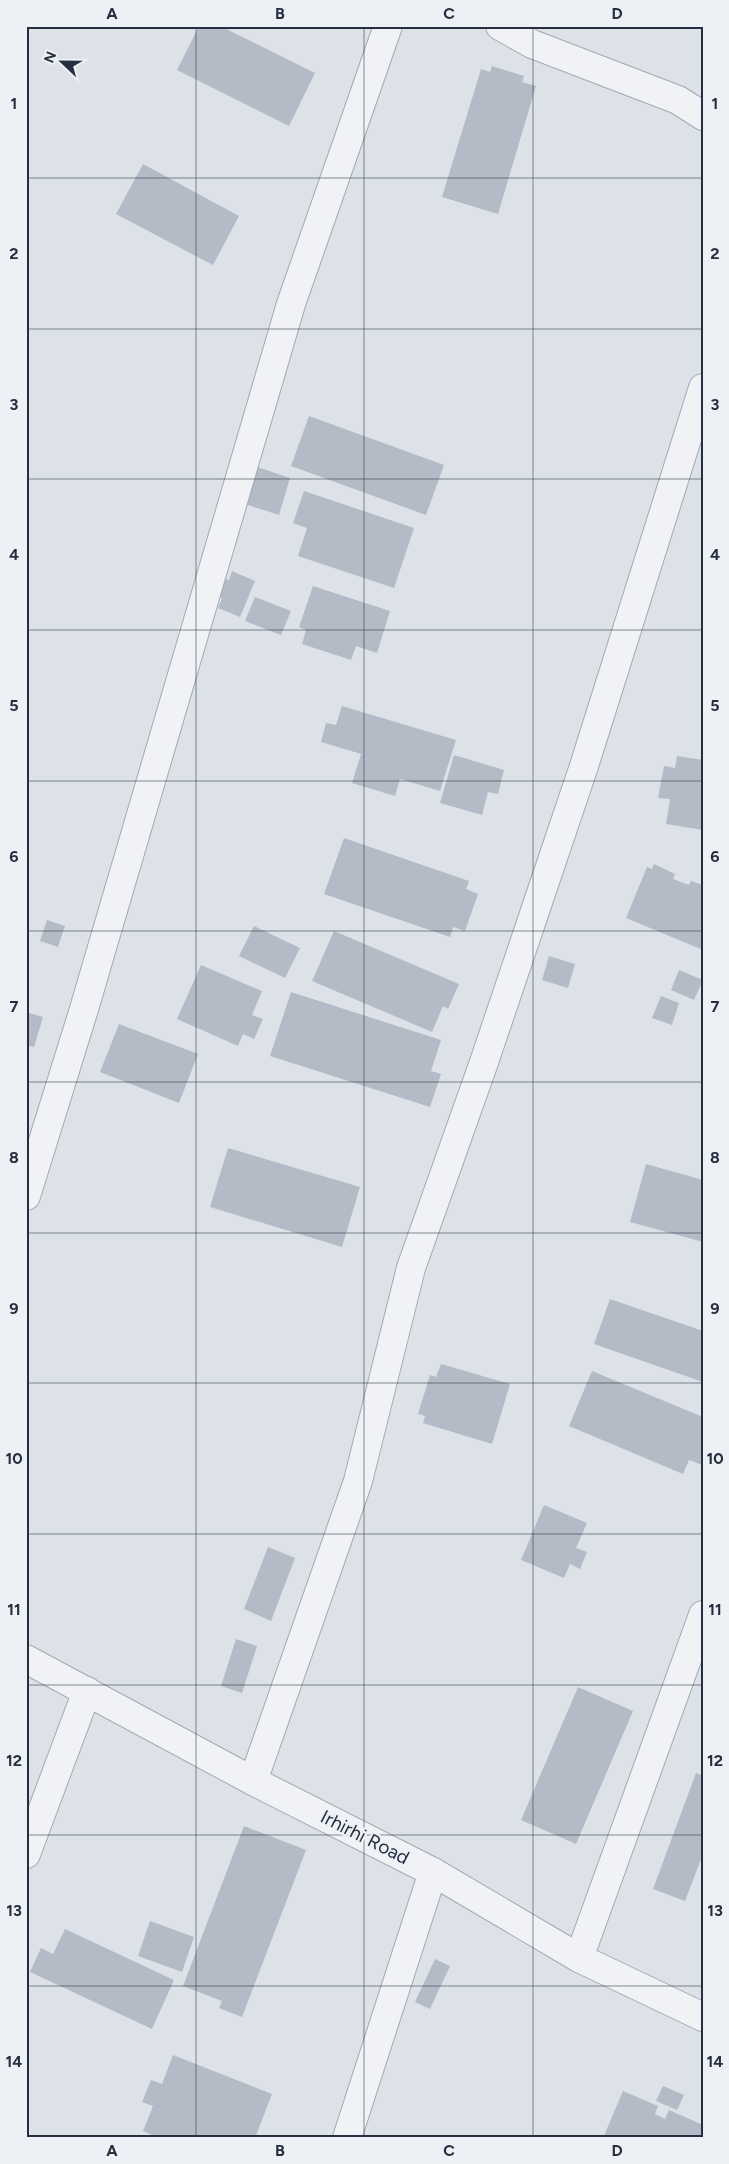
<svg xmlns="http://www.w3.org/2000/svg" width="729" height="2164" font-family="Figtree,sans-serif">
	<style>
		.building { fill: #b4bbc6 }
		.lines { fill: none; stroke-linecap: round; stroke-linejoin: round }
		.minor-casing { stroke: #a2a9b2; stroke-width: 30 }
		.minor { stroke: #f0f2f6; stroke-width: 28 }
		.grid { fill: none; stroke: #262f40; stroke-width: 1; stroke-opacity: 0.55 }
		.labels { text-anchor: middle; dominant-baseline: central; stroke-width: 4.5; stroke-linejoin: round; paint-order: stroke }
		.street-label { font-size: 19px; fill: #262f40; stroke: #edf1f6 }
		.neatline { fill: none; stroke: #262f40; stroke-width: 2 }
		.grid-label { font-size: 16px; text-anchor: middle; font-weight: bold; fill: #262f40 }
	</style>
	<rect width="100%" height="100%" fill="#dde2e8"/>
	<g class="building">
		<path d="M199,26h21l95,47 -26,53 -112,-56z"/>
		<path d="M492,66l32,10 -2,6 14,4 -38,128 -56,-17 39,-128 9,3z"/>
		<path d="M143,164l96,52 -26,49 -97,-51z"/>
		<path d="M309,416l135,49 -18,50 -135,-49z"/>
		<path d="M257,467l33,11 -11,37 -34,-11z"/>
		<path d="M304,491l110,37 -20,60 -96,-32 9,-28 -14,-5z"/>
		<path d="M232,571l23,10 -15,36 -22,-9 4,-10 -10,-4 7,-18 10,4z"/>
		<path d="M313,586l77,25 -13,42 -21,-7 -5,14 -49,-16 4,-14 -7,-3z"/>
		<path d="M255,597l36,14 -10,24 -36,-14z"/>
		<path d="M342,706l114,34 -16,51 -40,-12 -5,17 -43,-13 9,-29 -40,-12 5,-19 10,2z"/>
		<path d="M454,755l50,15 -6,24 -10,-2 -6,23 -42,-12z"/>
		<path d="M677,756l26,4v70l-37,-6 4,-25 -12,-1 6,-32 11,2z"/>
		<path d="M344,838l125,43 -3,8 12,5 -13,37 -12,-4 -3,10 -126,-43z"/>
		<path d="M654,864l21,10 -2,5 16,6 2,-4 12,4v65l-77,-32 21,-51 5,2z"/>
		<path d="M47,920l18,6 -7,21 -18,-6z"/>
		<path d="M254,926l46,22 -15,30 -46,-22z"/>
		<path d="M334,931l125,53 -11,25 -5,-3 -11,26 -120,-51z"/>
		<path d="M549,956l26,8 -7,24 -26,-8z"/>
		<path d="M201,965l61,26 -10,24 11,4 -9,20 -11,-5 -5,12 -61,-27z"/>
		<path d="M679,970l24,10 -9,20 -23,-10z"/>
		<path d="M291,992l150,48 -10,31 10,3 -11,33 -160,-51z"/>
		<path d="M661,996l18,7 -7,22 -20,-7z"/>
		<path d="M26,1012l17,5 -9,30 -8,-2z"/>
		<path d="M119,1024l79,30 -19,49 -79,-31z"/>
		<path d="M228,1148l132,39 -18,60 -132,-40z"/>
		<path d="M646,1164l57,16v62l-73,-20z"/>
		<path d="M610,1299l93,32v51l-109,-38z"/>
		<path d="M441,1364l69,20 -18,60 -69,-21 2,-7 -7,-2 12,-39 6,2z"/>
		<path d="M592,1371l111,46 -1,48 -13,-5 -6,14 -114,-48z"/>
		<path d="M544,1505l43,18 -11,25 11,4 -7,17 -10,-5 -6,14 -43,-18z"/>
		<path d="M268,1547l27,11 -24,63 -27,-12z"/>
		<path d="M236,1639l21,7 -15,47 -21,-7z"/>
		<path d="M578,1687l55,24 -57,133 -55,-24z"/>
		<path d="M696,1773l7,3v78l-18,47 -32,-12z"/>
		<path d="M244,1826l62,24 -64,167 -23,-9 3,-7 -39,-15z"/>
		<path d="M150,1921l44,16 -12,35 -44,-16z"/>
		<path d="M65,1929l109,51 -22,49 -122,-57 11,-24 12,6z"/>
		<path d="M435,1959l15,7 -20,43 -15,-7z"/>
		<path d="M173,2055l99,39 -17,44h-96l-16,-7 10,-25 -11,-4 9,-22 11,4z"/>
		<path d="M663,2086l21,9 -7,15 -21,-9z"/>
		<path d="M623,2091l35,15 -3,8 10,5 4,-9 34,15v13h-100z"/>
	</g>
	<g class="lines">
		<g class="minor-casing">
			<g id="minor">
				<path d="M500,26l32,18 146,56 25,16"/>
				<path d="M26,1196l58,-187 207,-705 97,-278"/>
				<path d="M26,1659l227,122 180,91 146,86 124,59"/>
				<path d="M253,1781l105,-300 53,-213 72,-203 101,-299 119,-378"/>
				<path d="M26,1854l61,-163"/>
				<path d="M579,1958l124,-343"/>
				<path d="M347,2138l86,-266"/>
			</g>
		</g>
		<use href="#minor" class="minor"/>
	</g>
	<path class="grid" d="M196,26v2112M364,26v2112M533,26v2112M26,178h677M26,329h677M26,479h677M26,630h677M26,781h677M26,931h677M26,1082h677M26,1233h677M26,1383h677M26,1534h677M26,1685h677M26,1835h677M26,1986h677"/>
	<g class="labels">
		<g class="street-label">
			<text transform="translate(365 1837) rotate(27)">Irhirhi Road</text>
		</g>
	</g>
	<rect width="729" height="2164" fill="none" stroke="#edf1f6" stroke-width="55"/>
	<g transform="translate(62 62) rotate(292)" stroke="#edf1f6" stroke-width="4" paint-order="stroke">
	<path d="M0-4L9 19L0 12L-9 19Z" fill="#262f40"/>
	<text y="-8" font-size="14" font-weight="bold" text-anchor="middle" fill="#262f40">N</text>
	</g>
	<rect x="28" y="28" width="674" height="2108" class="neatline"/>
	<g class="grid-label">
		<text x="112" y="19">A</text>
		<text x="280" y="19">B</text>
		<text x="449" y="19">C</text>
		<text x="617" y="19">D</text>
		<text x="14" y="109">1</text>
		<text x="715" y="109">1</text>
		<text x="14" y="259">2</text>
		<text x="715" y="259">2</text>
		<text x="14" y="410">3</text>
		<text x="715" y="410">3</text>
		<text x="14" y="560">4</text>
		<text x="715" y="560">4</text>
		<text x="14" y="711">5</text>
		<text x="715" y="711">5</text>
		<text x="14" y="862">6</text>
		<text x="715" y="862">6</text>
		<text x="14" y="1012">7</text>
		<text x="715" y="1012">7</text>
		<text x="14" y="1163">8</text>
		<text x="715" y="1163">8</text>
		<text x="14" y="1314">9</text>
		<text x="715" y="1314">9</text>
		<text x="14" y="1464">10</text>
		<text x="715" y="1464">10</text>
		<text x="14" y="1615">11</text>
		<text x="715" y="1615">11</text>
		<text x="14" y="1766">12</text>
		<text x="715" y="1766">12</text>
		<text x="14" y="1916">13</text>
		<text x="715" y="1916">13</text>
		<text x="14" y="2067">14</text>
		<text x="715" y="2067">14</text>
		<text x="112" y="2156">A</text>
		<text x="280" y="2156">B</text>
		<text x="449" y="2156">C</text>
		<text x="617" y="2156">D</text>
	</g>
</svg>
